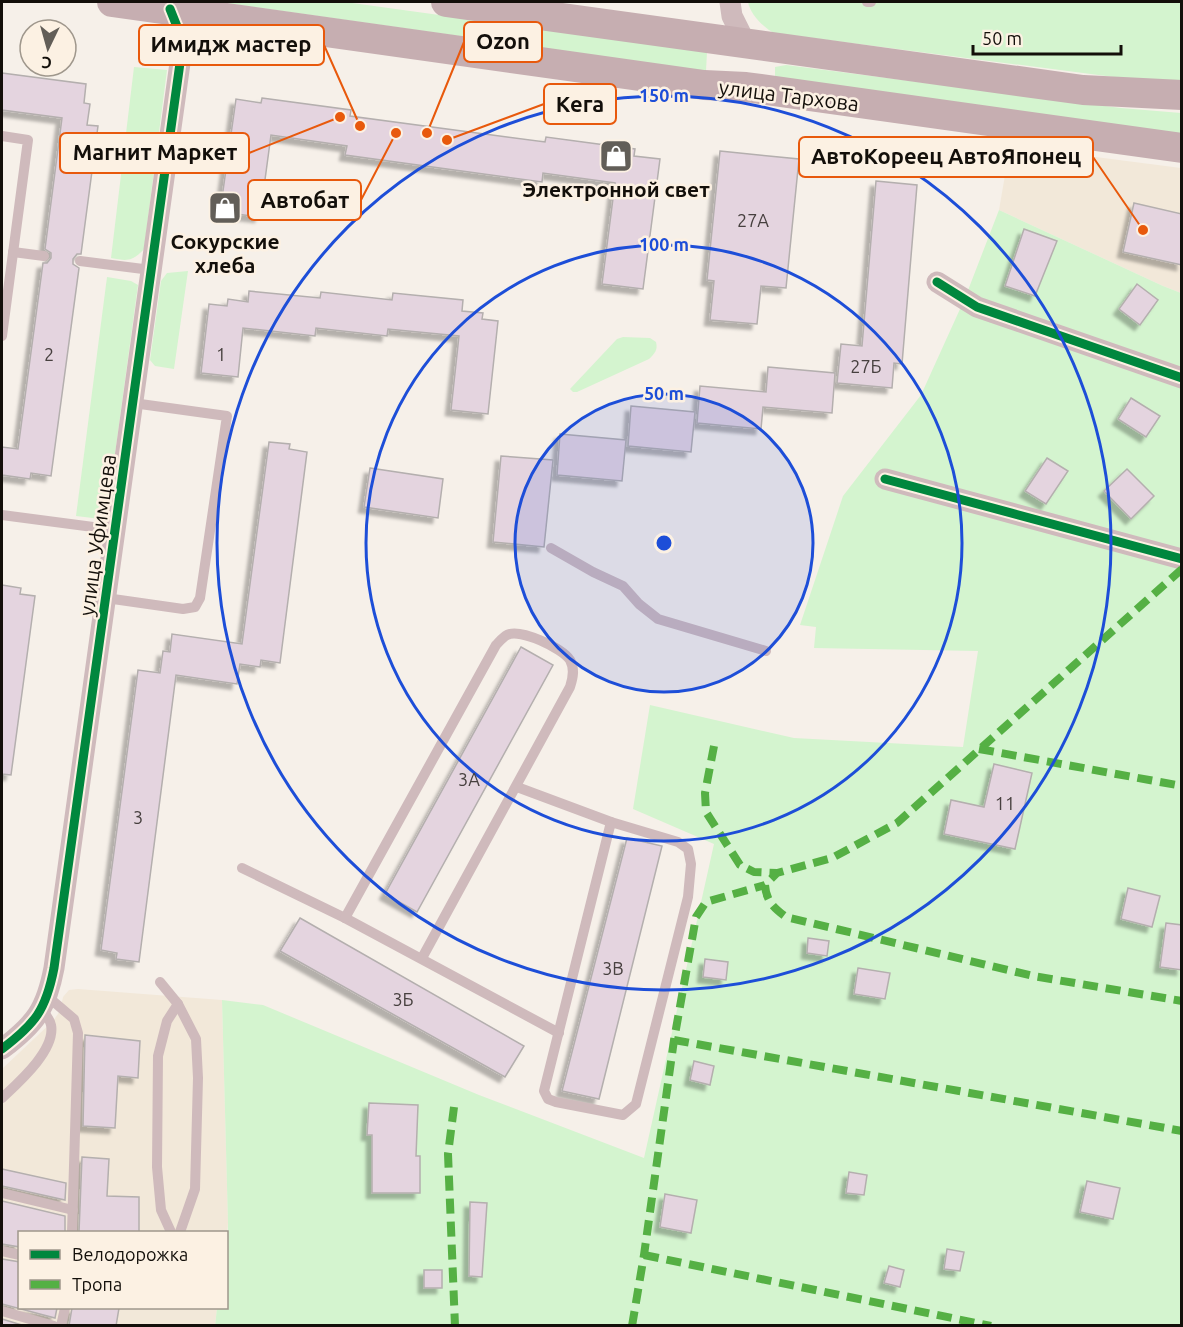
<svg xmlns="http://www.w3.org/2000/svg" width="1183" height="1327" font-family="Ubuntu,sans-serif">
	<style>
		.built { fill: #f2e8d9 }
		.green { fill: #d4f4cf }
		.building { fill: #e4d4df; stroke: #b4afae; stroke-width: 1.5; filter: url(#shadow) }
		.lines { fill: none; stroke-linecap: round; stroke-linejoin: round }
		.lane { stroke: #cfbabc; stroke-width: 10 }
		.street { stroke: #cfbabc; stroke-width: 21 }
		.secondary { stroke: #c6aeb1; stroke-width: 30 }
		.quiet { stroke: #55b044; stroke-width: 8; stroke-dasharray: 15 8; stroke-linecap: butt }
		.cycleway-casing { stroke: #fcf1e3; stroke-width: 13 }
		.cycleway { stroke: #00873e; stroke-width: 9 }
		.ring { fill: none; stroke: #1d4ed8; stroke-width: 3 }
		.labels { text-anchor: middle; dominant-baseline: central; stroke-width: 5; stroke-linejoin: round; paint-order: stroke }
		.number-label { font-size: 18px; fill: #47403f }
		.street-label { font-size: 21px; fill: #130f0a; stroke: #fcf1e3 }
		.poi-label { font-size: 21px; font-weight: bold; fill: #130f0a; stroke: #fcf1e3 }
		.centre { fill: #1d4ed8; stroke: #fcf1e3; stroke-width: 3 }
		.ring-label { font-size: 18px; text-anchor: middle; font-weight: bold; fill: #1d4ed8; stroke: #fcf1e3; stroke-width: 5; stroke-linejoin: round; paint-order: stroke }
		.leader { fill: none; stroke: #e8590c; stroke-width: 2 }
		.callout-dot { fill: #e8590c; stroke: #fcf1e3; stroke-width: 2 }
		.callout { fill: #fcf1e3; stroke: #e8590c; stroke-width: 2 }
		.callout-label { font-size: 22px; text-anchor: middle; font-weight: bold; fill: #130f0a }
	</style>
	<defs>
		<filter id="shadow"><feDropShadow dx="-5.5" dy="5.5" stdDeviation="1.5" flood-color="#0004"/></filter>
	</defs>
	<rect width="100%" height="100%" fill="#f6f0e9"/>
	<g class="built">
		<path d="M1010,146l171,22v125l-18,-7 -164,-76z"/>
		<path d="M78,989l144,11 6,223 -1,10 -207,-1v76h197l-2,17h-213v-256l51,-48 7,-10 3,-14 6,-7z"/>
	</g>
	<g class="green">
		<path d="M218,2h127l362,50 -1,19z"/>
		<path d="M748,2h433v81l-29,-1 -378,-49c-11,-6 -24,-19 -26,-31z"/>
		<path d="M786,65l335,43 60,5v24l-406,-60v-10z"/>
		<path d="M134,67l33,3 -23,179c-12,13 -17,12 -33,9z"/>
		<path d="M999,210l164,76 18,7v1032l-966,1 2,-18h9l2,-85 -6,-223 41,5 216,90 165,63 70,-314 -81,-35 17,-104 144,33 169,9 15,-96 -164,-3 2,-21 -16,-2 43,-129 78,-101 44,-97z"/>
		<path d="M188,271l-14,98 -19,-3 -5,-6 11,-79 6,-8z"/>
		<path d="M107,277l24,4 7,4 -31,228 -6,6 -25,-3z"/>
		<path d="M623,337l27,1 6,4c2,8 -1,11 -7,17l-72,33h-4l-3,-3 47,-50z"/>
	</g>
	<g class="building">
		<path d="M2,73l84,11 -2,19 6,1 -3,21 11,1 -17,128h-4l-4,5v5l6,4 -28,208 -20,-3 -1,6 -28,-4v-28l16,2 25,-186h4l4,-5v-5l-6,-4 17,-131 -60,-8z"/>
		<path d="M262,98l89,12 -1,6 195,26 1,-5 89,12 -1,7 26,3 -17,130 -41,-5 13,-101 -72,-10 -1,9 -197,-27 2,-9 -76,-11 -11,82 -40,-5 16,-113 25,4z"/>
		<path d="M720,151l79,8 -13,129 -25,-2 -4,38 -47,-4 4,-39 -7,-1z"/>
		<path d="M876,181l41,4 -15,179 -8,-1 -2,25 -55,-5 4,-39 21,2z"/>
		<path d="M1134,203l48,11v51l-59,-13z"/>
		<path d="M1024,229l33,12 -22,55 -30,-10z"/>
		<path d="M1137,284l21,16 -18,25 -21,-16z"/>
		<path d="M249,291l71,7 1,-6 71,8 1,-7 70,7 -1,11 21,2 -1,6 16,2 -10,93 -37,-4 8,-74 -71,-7 -1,7 -71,-8 -1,8 -72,-8 -5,49 -37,-4 8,-69 18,2 1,-7 20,3z"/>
		<path d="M768,367l67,6 -3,40 -69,-6 -2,22 -64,-6 3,-37 66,6z"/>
		<path d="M1131,398l29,18 -14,21 -28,-18z"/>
		<path d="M631,406l64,6 -4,40 -63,-6z"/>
		<path d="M560,434l66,6 -4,41 -65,-6z"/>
		<path d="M269,442l21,2 -1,5 18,3 -27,211 -19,-3 -1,7 -20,-3 -3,20 -61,-9 -37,287 -23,-3 1,-6 -16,-3 37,-280 22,3 3,-22 7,1 2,-18 70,10z"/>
		<path d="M501,456l52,4 -9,87 -51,-5z"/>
		<path d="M1047,458l21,13 -22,33 -21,-13z"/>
		<path d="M370,468l73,11 -5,39 -74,-11z"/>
		<path d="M1127,469l27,27 -23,23 -27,-28z"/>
		<path d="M2,585l19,3 -1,6 15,2 -24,179 -9,-1z"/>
		<path d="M521,647l32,18 -136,247 -32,-18z"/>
		<path d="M994,764l38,9 -17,76 -71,-15 7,-34 33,7z"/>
		<path d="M627,838l35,8 -63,253 -37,-8z"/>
		<path d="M1128,888l32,8 -8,31 -31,-8z"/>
		<path d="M300,918l224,128 -19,31 -225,-126z"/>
		<path d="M1166,923l16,2v45l-22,-3z"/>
		<path d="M808,938l21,3 -2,15 -20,-3z"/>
		<path d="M705,959l23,3 -2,18 -23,-3z"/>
		<path d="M858,968l32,5 -5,26 -31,-5z"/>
		<path d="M85,1035l55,6 -2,37 -20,-2 -3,52 -32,-2z"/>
		<path d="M694,1061l20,5 -4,19 -20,-5z"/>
		<path d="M369,1103l49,2 -2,51h4v37h-48v-58h-5z"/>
		<path d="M82,1157l27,2 -2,37 32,1v36l-60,-1z"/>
		<path d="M2,1169l64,14 -1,17 -63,-14z"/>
		<path d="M849,1172l18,3 -3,20 -18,-2z"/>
		<path d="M1087,1181l33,7 -7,31 -33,-7z"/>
		<path d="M665,1194l32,6 -6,33 -31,-6z"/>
		<path d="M2,1201l63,15v17h-45v14l-18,-3z"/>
		<path d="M470,1202l17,1 -5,74 -13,-1z"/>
		<path d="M947,1249l17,3 -4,19 -16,-2z"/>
		<path d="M2,1259l18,3v46h37l-2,10 -53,-14z"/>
		<path d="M889,1266l15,4 -4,17 -16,-4z"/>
		<rect x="424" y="1270" width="18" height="18"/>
		<path d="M72,1308h47l-3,18h-47z"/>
		<path d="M2,1319l23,7h-23z"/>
	</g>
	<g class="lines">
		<g class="lane">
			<path d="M867,2h4"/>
			<path d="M2,136l26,4 -26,196"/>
			<path d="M13,252l31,4"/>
			<path d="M80,261l71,9"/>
			<path d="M2,515l114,15"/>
			<path d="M551,548l42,24 30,14 16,18 19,15 108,32"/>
			<path d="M106,598l77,11 12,-2 5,-9 27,-182 -94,-13"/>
			<path d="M517,787l94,35"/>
			<path d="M611,822l67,20 10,7 3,15 -3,33 -52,207 -13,11 -67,-13 -8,-3 -4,-8z"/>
			<path d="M242,868l103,50 214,115"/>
			<path d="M345,918l151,-273c3,-3 7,-8 11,-10 13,-7 55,13 63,25 5,9 3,18 0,27l-148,271"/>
			<path d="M160,982l18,22 18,35 2,39 -3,111 -15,43"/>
			<path d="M47,996l27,23 4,14 -6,199"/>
			<path d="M2,1098c16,-15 54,-48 49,-73 -1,-6 -6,-11 -10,-16"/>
			<path d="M2,1193l71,17"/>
			<path d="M171,1232l-10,-22 -4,-43 1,-111 9,-35 11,-17"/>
			<path d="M2,1251l18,4"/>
			<path d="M2,1311l52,15"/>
			<path d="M61,1326l4,-18"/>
		</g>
		<g class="street">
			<path d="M730,2l2,14 14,28"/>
			<path d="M937,282l40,25 205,71"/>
			<path d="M885,479l297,80"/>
			<path d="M2,1049c33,-25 44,-39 52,-81l126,-905 2,-24 -12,-30"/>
		</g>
		<g class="secondary">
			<path d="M112,2l592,83 42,2 436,61"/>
			<path d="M446,2l637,88 99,5"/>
		</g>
		<g class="quiet">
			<path d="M1182,569l-285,254 -65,35 -55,15 -12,12c1,16 9,23 21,32l247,59 149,25"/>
			<path d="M714,746l-9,47 1,19 34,53 14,7 23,1"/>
			<path d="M979,749l203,37"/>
			<path d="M674,1040l508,91"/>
			<path d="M454,1107l-6,47 7,172"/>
			<path d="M644,1255l347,71"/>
			<path d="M632,1326l12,-71 30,-215 22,-123 10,-15 59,-17"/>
		</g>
		<g class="cycleway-casing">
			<g id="cycleway">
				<path d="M937,282l40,25 205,71"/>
				<path d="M885,479l297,80"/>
				<path d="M2,1049c33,-25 44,-39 52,-81l126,-905 2,-24 -12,-30"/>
			</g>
		</g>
		<use href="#cycleway" class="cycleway"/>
	</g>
	<circle cx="664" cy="543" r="149" fill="#1d4ed8" fill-opacity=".12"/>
	<g class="ring">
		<circle cx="664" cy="543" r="149"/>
		<circle cx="664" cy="543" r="298"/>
		<circle cx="664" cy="543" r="447"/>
	</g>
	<defs>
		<g id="shop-square" transform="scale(1.725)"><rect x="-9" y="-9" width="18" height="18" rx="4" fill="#625e58" stroke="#fcf1e3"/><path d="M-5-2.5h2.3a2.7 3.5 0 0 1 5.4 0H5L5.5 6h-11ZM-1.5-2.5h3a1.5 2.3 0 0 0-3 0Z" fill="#fff"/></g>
	</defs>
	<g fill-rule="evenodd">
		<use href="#shop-square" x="616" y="156"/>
		<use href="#shop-square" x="225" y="208"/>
	</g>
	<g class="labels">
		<g class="number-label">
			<text x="753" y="220">27А</text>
			<text x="49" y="354">2</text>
			<text x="221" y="354">1</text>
			<text x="866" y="366">27Б</text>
			<text x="469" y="779">3А</text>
			<text x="1005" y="803">11</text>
			<text x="138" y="817">3</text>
			<text x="613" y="968">3В</text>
			<text x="403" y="999">3Б</text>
		</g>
		<g class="street-label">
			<text transform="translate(789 95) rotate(7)">улица Тархова</text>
			<text transform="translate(97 535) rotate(-82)">улица Уфимцева</text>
		</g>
		<g class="poi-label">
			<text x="616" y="189">Электронной свет</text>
			<text x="225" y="241">Сокурские<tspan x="225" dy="24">хлеба</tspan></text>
		</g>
	</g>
	<circle cx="664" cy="543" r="9" class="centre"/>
	<g class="ring-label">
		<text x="664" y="102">150 m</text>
		<text x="664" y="251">100 m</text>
		<text x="664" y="400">50 m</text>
	</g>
	<path class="leader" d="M427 133L464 42M360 126L324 45M447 140L544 104M340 117L249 153M1143 230L1093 157M396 133L361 200"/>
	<g class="callout-dot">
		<circle cx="427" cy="133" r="6"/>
		<circle cx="360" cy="126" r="6"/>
		<circle cx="447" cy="140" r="6"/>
		<circle cx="340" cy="117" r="6"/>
		<circle cx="1143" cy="230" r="6"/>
		<circle cx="396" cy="133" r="6"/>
	</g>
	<g class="callout">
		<rect x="464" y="22" width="78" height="40" rx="6"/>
		<rect x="139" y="25" width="185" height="40" rx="6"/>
		<rect x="544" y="84" width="72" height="40" rx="6"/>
		<rect x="60" y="133" width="189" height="40" rx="6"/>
		<rect x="799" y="137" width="294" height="40" rx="6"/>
		<rect x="248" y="180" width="113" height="40" rx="6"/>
	</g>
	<g class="callout-label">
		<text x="503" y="49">Ozon</text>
		<text x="231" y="52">Имидж мастер</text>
		<text x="580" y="112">Кега</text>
		<text x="155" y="160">Магнит Маркет</text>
		<text x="946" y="164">АвтоКореец АвтоЯпонец</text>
		<text x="305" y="208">Автобат</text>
	</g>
	<rect width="1183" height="1327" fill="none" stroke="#130f0a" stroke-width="6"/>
	<rect x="18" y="1231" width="210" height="78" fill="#fcf1e3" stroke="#9f978c" stroke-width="1.5"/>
	<rect x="30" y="1250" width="30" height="9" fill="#00873e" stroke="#9f978c" stroke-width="1.5"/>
	<text x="72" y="1261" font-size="18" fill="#130f0a">Велодорожка</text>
	<rect x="30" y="1280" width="30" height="9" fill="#55b044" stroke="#9f978c" stroke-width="1.5"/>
	<text x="72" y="1291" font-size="18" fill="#130f0a">Тропа</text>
	<g transform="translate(48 48) rotate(185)"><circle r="28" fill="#fcf1e3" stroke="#9f978c" stroke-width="1.5"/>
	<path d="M0-4.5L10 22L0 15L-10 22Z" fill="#625e58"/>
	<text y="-9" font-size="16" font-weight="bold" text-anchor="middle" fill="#130f0a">С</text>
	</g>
	<path d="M973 45v9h148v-9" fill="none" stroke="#130f0a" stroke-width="3"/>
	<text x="982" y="45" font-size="18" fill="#130f0a" stroke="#fcf1e3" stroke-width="4.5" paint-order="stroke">50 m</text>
</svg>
